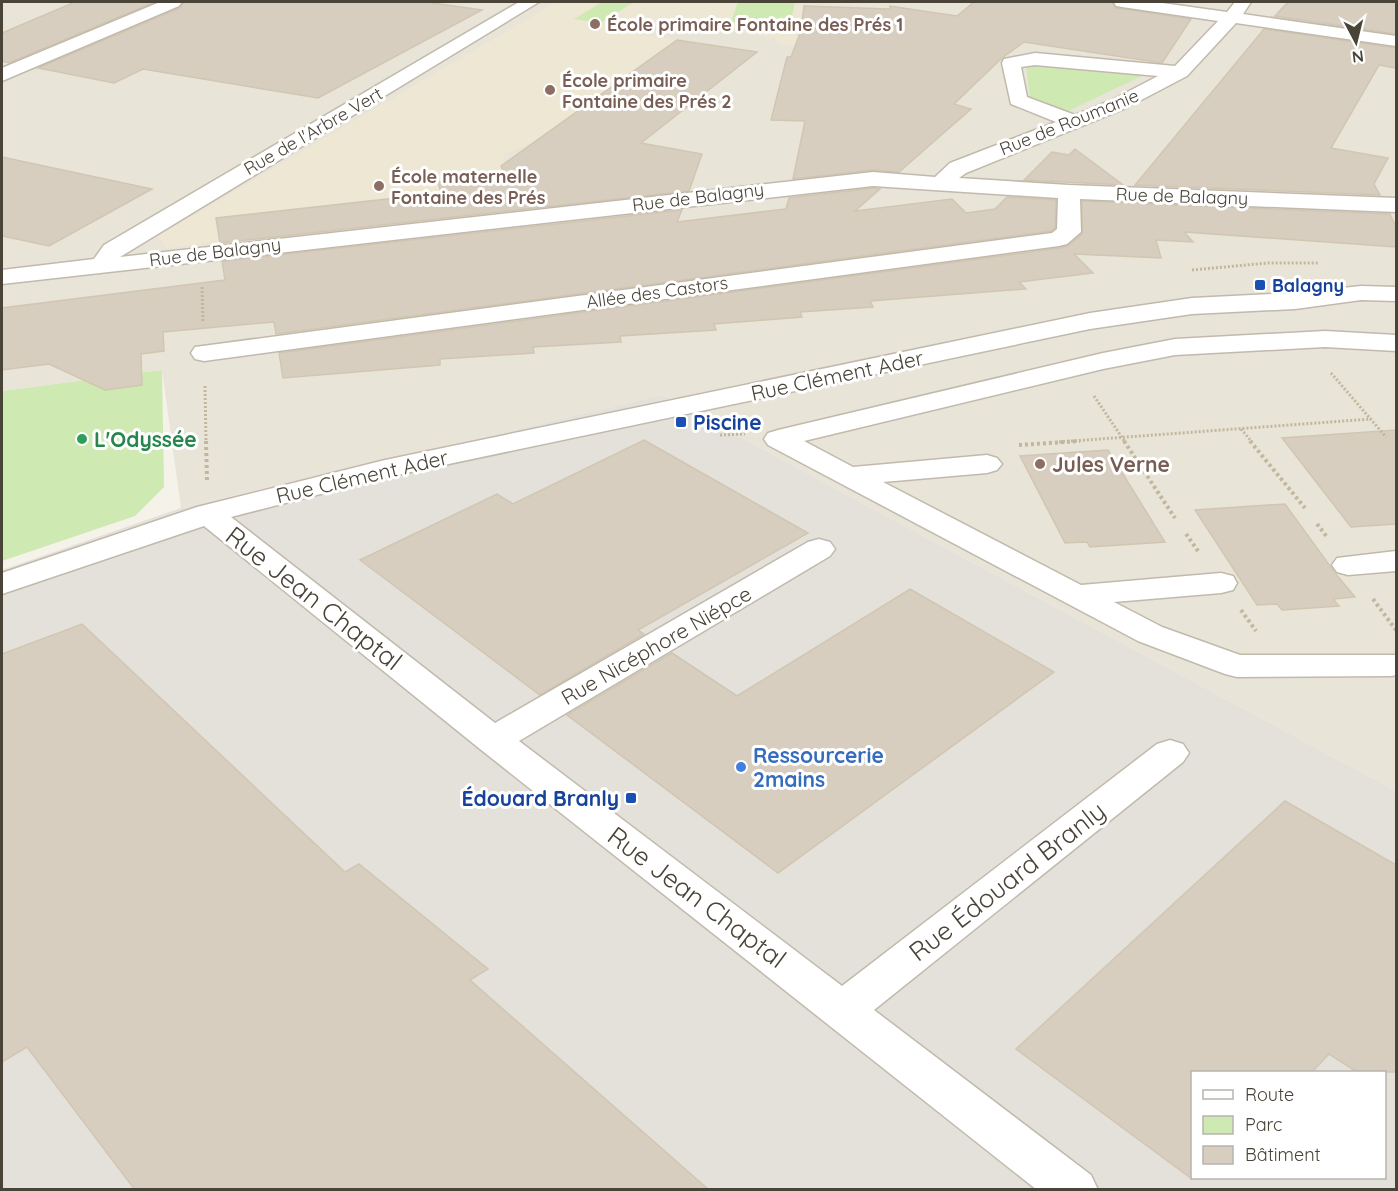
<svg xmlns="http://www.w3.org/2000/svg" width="1398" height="1191" font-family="Quicksand,sans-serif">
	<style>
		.residential { fill: #e9e4d8 }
		.industrial { fill: #e4e1db; fill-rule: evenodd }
		.education { fill: #eee7d4 }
		.green { fill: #cee9b2 }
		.building { fill: #d7cebf; stroke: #d1c6b2; stroke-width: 1.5 }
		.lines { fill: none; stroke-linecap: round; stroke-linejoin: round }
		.minor-casing { stroke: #c1baac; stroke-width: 3 }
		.path-far1 { stroke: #c2b79d; stroke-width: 3; stroke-dasharray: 2 2; stroke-linecap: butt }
		.path { stroke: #c2b79d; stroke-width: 4; stroke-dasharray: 3 3; stroke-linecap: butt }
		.minor { fill: #fff; fill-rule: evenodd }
		.education-dot { fill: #8d6e63; stroke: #fff; stroke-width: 2 }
		.transit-dot { fill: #1a4fb4; stroke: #fff; stroke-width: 2 }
		.leisure-dot { fill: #2e9e5b; stroke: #fff; stroke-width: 2 }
		.shop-dot { fill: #3f7fe0; stroke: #fff; stroke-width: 2 }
		.labels { text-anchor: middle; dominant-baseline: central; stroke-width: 6; stroke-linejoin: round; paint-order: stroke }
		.far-education-label { font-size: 18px; font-weight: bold; fill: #785e54; stroke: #fff; text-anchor: start }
		.far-street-label { font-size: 18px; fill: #494338; stroke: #fff }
		.far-transit-label { font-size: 18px; font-weight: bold; fill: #164399; stroke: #fff; text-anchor: start }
		.street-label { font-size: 21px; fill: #494338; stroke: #fff }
		.transit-label { font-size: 21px; font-weight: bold; fill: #164399; stroke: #fff; text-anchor: start }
		.leisure-label { font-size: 21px; font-weight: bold; fill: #27864d; stroke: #fff; text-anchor: start }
		.education-label { font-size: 21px; font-weight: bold; fill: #785e54; stroke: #fff; text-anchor: start }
		.shop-label { font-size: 21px; font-weight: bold; fill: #366cbe; stroke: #fff; text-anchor: start }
		.near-street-label { font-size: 26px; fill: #494338; stroke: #fff }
	</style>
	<rect width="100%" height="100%" fill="#f5f2ea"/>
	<path class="residential" d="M2,2h1394v789l-734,-396 -481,113 -19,-138 -160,21z"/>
	<path class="industrial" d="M662,395l734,396v398h-1394v-619l179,-62zM1192,1072h192v106h-192z"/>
	<path class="education" d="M557,2h247l-9,44 -16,-2 -5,-6 -103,-15 -6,4 -15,-2 -12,9 118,18 -42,34 -16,-3 -92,40 -36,-6 -42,28 -25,9 5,21 16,32 -358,41 -8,-12z"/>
	<g class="green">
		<path d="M602,2h32l-33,21 -27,-4z"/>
		<path d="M738,2h57l-5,22 -59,-2z"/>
		<path d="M1026,64l114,10 4,1 -78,37 -36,-14z"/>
		<path d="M162,370l2,117 -29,29 -133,45v-170z"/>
	</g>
	<g class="building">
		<path d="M75,2h80l-146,61 -7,-2v-28z"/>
		<path d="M184,2h242l56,8 -164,88 -175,-29 -29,14 -76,-15 142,-60z"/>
		<path d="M974,2h138l4,6 75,11 -29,44 -138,-21 -22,16 -48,46 17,5 -72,63 -26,-2 -80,9 12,-58 -34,-1 16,-63h4l10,-26 3,-25 86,3v-3l67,10z"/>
		<path d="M1288,2h108v32l-121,-18z"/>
		<path d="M1264,29l132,19v20l-17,-3 -48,83 57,10 -14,26 6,11 -245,-10z"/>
		<path d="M677,40l80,12 -116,91 61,11 -13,37 -469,52 -4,-25 225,-25 -3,-11 67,-7 -4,-9z"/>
		<path d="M1075,149l48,36 -99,-5 28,-28 17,3z"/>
		<path d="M2,157l150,32 -103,57 -47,-10z"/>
		<path d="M873,188l7,1 -25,22 97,-12 14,14 29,-4 12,-12 49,3 -1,28 -4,3 -775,103 -2,-12 -111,10 1,19 -23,3 1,31 -37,5 -56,-26 -47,6v-62l223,-28 -3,-19 460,-51 -5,12 109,-13 3,-11z"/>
		<path d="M1082,201l308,13 6,13v20l-212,-15 9,10 -37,-2 5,18 -87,-4 19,19 -74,9 7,7 -156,12 3,6 -73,5 2,5 -88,7 2,6 -96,6 1,6 -88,5 1,6 -94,6v6l-157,13 -4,-25 781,-105 8,-2 14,-12z"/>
		<path d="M1396,430v94l-45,3 -69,-89z"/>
		<path d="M644,440l164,93 -170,97 6,4 -104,61 -180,-135 137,-66 16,10z"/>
		<path d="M1108,450l57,92 -75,5 -3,-5 -22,1 -45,-87z"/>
		<path d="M1285,504l50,69 20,24 -22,2 6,7 -57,4 -5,-6 -20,1 -62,-95z"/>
		<path d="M910,589l144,83 -276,201 -211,-158 105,-62 65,43z"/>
		<path d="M82,624l263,248 14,-8 129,105 -18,11 239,210h-574l-108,-143 -25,15v-408z"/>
		<path d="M1285,801l111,64v207h-39l-28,-18 -17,18h-120v107l-176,-130z"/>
	</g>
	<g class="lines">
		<g class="minor-casing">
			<g id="minor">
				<path d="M160,2h22l-3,4 -177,75v-13z"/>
				<path d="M519,2h20l-419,255 753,-85 62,5 15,-14 106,-41 -45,-18 -9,-41 2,-4 31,-6 140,13 43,-45 -96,-14 -6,-1 -2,-4h41l72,10 8,-10h16l-8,12 153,22v10l-160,-23 -49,53 -61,32 -160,65 -7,5 110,7 327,13v14l-316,-13 1,33 -14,12 -8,2 -855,115 -9,-2 -4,-6 4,-6 857,-114 5,-4 1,-31 -185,-12 -871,98v-14l92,-11 10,-14zM1035,65l123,11 -46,24 -37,15 -48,-18 -6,-30z"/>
				<path d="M1361,286l35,1v14l-35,-1 -66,9 -103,5 -102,15 -703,148 -156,40 264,206 313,-181 11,-3 11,3 5,7 -5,7 -311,185 323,245 315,-242 13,-4 13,4 6,9 -6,9 -309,248 217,165 7,15h-61l-557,-441 -276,-223 -202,68v-21l195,-66 188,-47 705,-147 102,-15 103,-5z"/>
				<path d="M1325,331l71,4v16l-71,-4 -150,8 -72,14 -299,72 49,26 134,-12 10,3 5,6 -5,6 -10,3 -104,9 198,103 140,-12 12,3 4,7 -4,7 -12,3 -107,9 48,25 78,28h156v20l-4,1 -155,1 -12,-3 -87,-33 -370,-196 -4,-6 4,-6 10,-3 325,-77 72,-14z"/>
				<path d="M1396,551v20l-48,4 -11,-3 -5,-7 5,-7z"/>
			</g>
		</g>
		<g class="path-far1">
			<path d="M1192,270l76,-7h51"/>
			<path d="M202,287l1,35"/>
			<path d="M1331,373l55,64"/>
			<path d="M205,386l1,56"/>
			<path d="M1094,396l31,46"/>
			<path d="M1241,429l11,13"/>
			<path d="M720,435l25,-1"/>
			<path d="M1059,442l312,-23"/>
		</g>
		<g class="path">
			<path d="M206,441l1,40"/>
			<path d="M1124,441l51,77"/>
			<path d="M1250,441l55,67"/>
			<path d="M1019,445l61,-4"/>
			<path d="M1317,524l10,13"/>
			<path d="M1186,534l12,17"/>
			<path d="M1373,599l23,31"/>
			<path d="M1241,610l15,21"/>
		</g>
		<use href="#minor" class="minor"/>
	</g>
	<g class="education-dot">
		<circle cx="595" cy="24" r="6"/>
		<circle cx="550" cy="90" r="6"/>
		<circle cx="379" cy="186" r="6"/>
		<circle cx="1040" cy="464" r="6"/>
	</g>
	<g class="transit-dot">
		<rect x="1254" y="279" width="12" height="12" rx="3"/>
		<rect x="675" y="416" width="12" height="12" rx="3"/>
		<rect x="625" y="792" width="12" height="12" rx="3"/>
	</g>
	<circle class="leisure-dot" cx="82" cy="439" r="6"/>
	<circle class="shop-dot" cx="741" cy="767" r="6"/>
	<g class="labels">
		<g class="far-education-label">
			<text x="607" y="24">École primaire Fontaine des Prés 1</text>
			<text x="562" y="80">École primaire<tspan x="562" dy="21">Fontaine des Prés 2</tspan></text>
			<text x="391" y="176">École maternelle<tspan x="391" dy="21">Fontaine des Prés</tspan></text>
		</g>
		<g class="far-street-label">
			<text transform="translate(1069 122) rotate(-22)">Rue de Roumanie</text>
			<text transform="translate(313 131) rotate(-30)">Rue de l'Arbre Vert</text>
			<text transform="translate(1182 196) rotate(2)">Rue de Balagny</text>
			<text transform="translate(698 197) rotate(-7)">Rue de Balagny</text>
			<text transform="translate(215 252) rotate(-7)">Rue de Balagny</text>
			<text transform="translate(657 292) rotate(-8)">Allée des Castors</text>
		</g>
		<g class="far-transit-label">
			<text x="1272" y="285">Balagny</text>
		</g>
		<g class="street-label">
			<text transform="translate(837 375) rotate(-12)">Rue Clément Ader</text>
			<text transform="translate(362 476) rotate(-13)">Rue Clément Ader</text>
			<text transform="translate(656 645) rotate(-30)">Rue Nicéphore Niépce</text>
		</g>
		<g class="transit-label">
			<text x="693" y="422">Piscine</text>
			<text x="619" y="798" text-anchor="end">Édouard Branly</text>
		</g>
		<g class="leisure-label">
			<text x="94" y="439">L'Odyssée</text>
		</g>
		<g class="education-label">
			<text x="1052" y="464">Jules Verne</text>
		</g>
		<g class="shop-label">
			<text x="753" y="755">Ressourcerie<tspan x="753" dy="24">2mains</tspan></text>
		</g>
		<g class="near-street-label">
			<text transform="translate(314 598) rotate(38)">Rue Jean Chaptal</text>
			<text transform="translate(1007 881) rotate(-38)">Rue Édouard Branly</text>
			<text transform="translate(697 897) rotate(37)">Rue Jean Chaptal</text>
		</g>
	</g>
	<rect width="1398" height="1191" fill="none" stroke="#494338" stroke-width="6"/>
	<rect x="1191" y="1071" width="195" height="108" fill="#ffffff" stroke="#b6b4af" stroke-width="1.5"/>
	<rect x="1203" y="1090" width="30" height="9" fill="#ffffff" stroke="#b6b4af" stroke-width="1.5"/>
	<text x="1245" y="1101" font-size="18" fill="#494338">Route</text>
	<rect x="1203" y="1116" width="30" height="18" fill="#cee9b2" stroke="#b6b4af" stroke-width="1.5"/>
	<text x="1245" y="1131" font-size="18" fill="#494338">Parc</text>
	<rect x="1203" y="1146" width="30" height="18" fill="#d7cebf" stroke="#b6b4af" stroke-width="1.5"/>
	<text x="1245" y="1161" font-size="18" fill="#494338">Bâtiment</text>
	<g transform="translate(1356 42) rotate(173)" stroke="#ffffff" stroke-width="4.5" paint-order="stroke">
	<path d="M0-4.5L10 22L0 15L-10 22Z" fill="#494338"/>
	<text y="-9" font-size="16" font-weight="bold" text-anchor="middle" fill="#494338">N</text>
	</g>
</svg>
